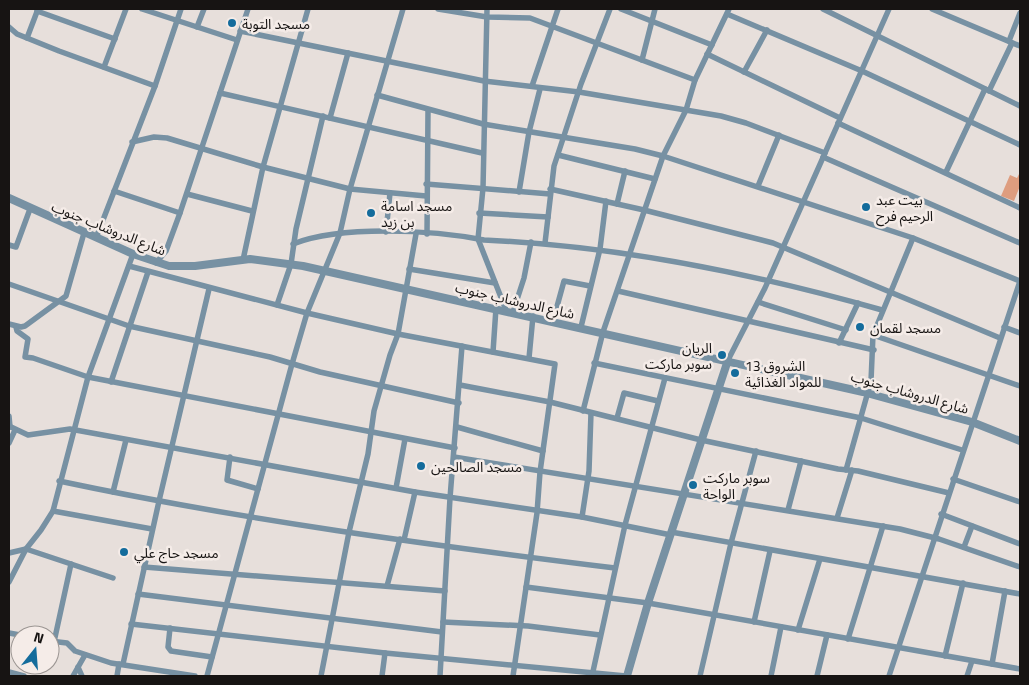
<svg xmlns="http://www.w3.org/2000/svg" width="1029" height="685" font-family="'Titillium Web','Noto Sans Arabic',sans-serif">
	<style>
		.green { fill: #de9d7f }
		.lines { fill: none; stroke-linecap: round; stroke-linejoin: round }
		.minor { stroke: #7791a3; stroke-width: 5.5 }
		.tertiary { stroke: #7791a3; stroke-width: 8 }
		.poi-dot { fill: #146c9c; stroke: #f5ece8; stroke-width: 2 }
		.labels { text-anchor: middle; dominant-baseline: central; stroke-width: 5; stroke-linejoin: round; paint-order: stroke }
		.poi-label { font-size: 14px; fill: #171413; stroke: #f5ece8; text-anchor: start }
		.street-label { font-size: 14px; fill: #171413; stroke: #f5ece8 }
	</style>
	<rect width="100%" height="100%" fill="#e7dfdb"/>
	<path class="green" d="M1020,172v14l-6,15 -13,-5 9,-21 7,3z"/>
	<g class="lines">
		<g class="minor">
			<path d="M142,9l95,31"/>
			<path d="M438,9l49,8 43,1 165,62"/>
			<path d="M487,9l-4,179 -5,51 28,71"/>
			<path d="M621,9l91,36"/>
			<path d="M823,9l197,97"/>
			<path d="M932,9l88,37"/>
			<path d="M37,11l78,28"/>
			<path d="M727,14l135,57 158,74"/>
			<path d="M9,27l8,7 42,17 96,35"/>
			<path d="M197,27l7,-18"/>
			<path d="M240,31l244,50 95,11 142,24 25,7 79,30"/>
			<path d="M27,38l11,-29"/>
			<path d="M1009,41l11,-28"/>
			<path d="M707,54l133,64"/>
			<path d="M642,60l13,-51"/>
			<path d="M104,67l22,-58"/>
			<path d="M744,72l23,-42"/>
			<path d="M532,86l26,-77"/>
			<path d="M989,91l23,-48"/>
			<path d="M220,93l262,60"/>
			<path d="M377,95l106,29 152,25 28,7 250,82 107,43"/>
			<path d="M330,118l18,-65"/>
			<path d="M838,123l182,85"/>
			<path d="M132,142l22,-5 13,1 96,29 87,22 76,7"/>
			<path d="M558,155l97,24"/>
			<path d="M823,157l197,86"/>
			<path d="M946,172l39,-83"/>
			<path d="M426,184l124,10"/>
			<path d="M758,186l21,-51"/>
			<path d="M550,189l94,21 129,33 227,95"/>
			<path d="M114,191l66,22"/>
			<path d="M519,192l10,-60 11,-43"/>
			<path d="M187,194l65,17"/>
			<path d="M617,204l8,-33"/>
			<path d="M479,213l69,4"/>
			<path d="M386,232l4,-39"/>
			<path d="M427,234l1,-123"/>
			<path d="M96,238l59,-152 26,-77"/>
			<path d="M545,243l9,-77 27,-82 29,-75"/>
			<path d="M293,244c49,-19 140,-14 191,-4 135,6 268,33 398,70"/>
			<path d="M9,245l7,2 14,-38"/>
			<path d="M243,260l20,-93 45,-158"/>
			<path d="M156,263l10,-12 14,-38 68,-204"/>
			<path d="M129,266l178,47 91,21 157,30 -15,108 -3,41 -24,163"/>
			<path d="M409,269l86,14"/>
			<path d="M9,284l120,42 141,31 50,15 139,31"/>
			<path d="M618,291l256,59"/>
			<path d="M758,302l88,28"/>
			<path d="M277,305l14,-41 5,-35 27,-113"/>
			<path d="M513,312l11,-34 7,-36"/>
			<path d="M553,321l11,-40 26,5"/>
			<path d="M9,324l12,3 4,-1 41,-30 18,-63"/>
			<path d="M16,327l1,4 11,8 -3,18 8,1 55,19 367,71"/>
			<path d="M581,327l19,-78 6,-48"/>
			<path d="M1004,327l16,6"/>
			<path d="M873,335l147,51"/>
			<path d="M839,343l19,-40"/>
			<path d="M493,352l3,-44"/>
			<path d="M529,358l4,-42"/>
			<path d="M728,360l37,-72 124,-279"/>
			<path d="M594,363l267,55 101,32"/>
			<path d="M111,382l37,-110"/>
			<path d="M460,385l90,17 151,38 137,29 20,2 91,22"/>
			<path d="M583,411l20,-79 60,-176 23,-46 9,-30 34,-71"/>
			<path d="M9,416l1,11"/>
			<path d="M617,418l7,-25 34,8"/>
			<path d="M9,426l19,9 42,-6 345,63 167,25 89,18"/>
			<path d="M457,427l86,24"/>
			<path d="M9,443l6,-13"/>
			<path d="M230,457l-3,23 31,9"/>
			<path d="M454,457l446,72 39,10 81,28"/>
			<path d="M846,470l25,-89 2,-46 40,-97"/>
			<path d="M953,479l67,23"/>
			<path d="M59,481c184,39 370,64 556,87"/>
			<path d="M396,488l9,-49"/>
			<path d="M113,492l13,-52"/>
			<path d="M788,510l13,-49"/>
			<path d="M53,511l99,18"/>
			<path d="M941,514l79,30"/>
			<path d="M582,517l7,-46 2,-58"/>
			<path d="M837,518l15,-48"/>
			<path d="M671,532l349,62"/>
			<path d="M404,540l11,-48"/>
			<path d="M964,547l8,-21"/>
			<path d="M9,553l17,-4 87,29"/>
			<path d="M144,567l301,24"/>
			<path d="M9,582l17,-33 15,-19 12,-19 35,-134 45,-123"/>
			<path d="M387,586l13,-47"/>
			<path d="M526,587l122,16 372,66"/>
			<path d="M138,594l304,38"/>
			<path d="M443,622l85,4 72,9"/>
			<path d="M754,622l16,-71"/>
			<path d="M131,624l254,29 241,23"/>
			<path d="M170,628l-2,19 3,4 41,6"/>
			<path d="M798,630l22,-71"/>
			<path d="M9,633l11,2"/>
			<path d="M848,639l35,-113"/>
			<path d="M50,641l17,2 8,8 36,12 84,13"/>
			<path d="M54,642l17,-78"/>
			<path d="M945,656l18,-73"/>
			<path d="M123,664l36,-163 50,-212"/>
			<path d="M992,664l13,-73"/>
			<path d="M78,667l4,9"/>
			<path d="M9,672l15,4"/>
			<path d="M73,676l12,-21"/>
			<path d="M117,676l2,-12"/>
			<path d="M207,676l85,-312 15,-51 33,-80 10,-44 53,-180"/>
			<path d="M321,676l28,-144 19,-78 6,-43 16,-56 8,-21 18,-100"/>
			<path d="M382,676l3,-23"/>
			<path d="M440,676l10,-178 12,-152"/>
			<path d="M592,676l33,-151 40,-147"/>
			<path d="M700,676l31,-133 25,-92"/>
			<path d="M771,676l10,-49"/>
			<path d="M817,676l10,-41"/>
			<path d="M889,676l131,-395"/>
			<path d="M967,676l5,-15"/>
		</g>
		<g class="tertiary">
			<path d="M9,198l124,56 36,12h26l55,-7 53,7 560,126 109,30 48,19"/>
			<path d="M627,676l21,-73 80,-243"/>
		</g>
	</g>
	<g class="poi-dot">
		<circle cx="232" cy="23" r="5"/>
		<circle cx="866" cy="207" r="5"/>
		<circle cx="371" cy="213" r="5"/>
		<circle cx="860" cy="327" r="5"/>
		<circle cx="722" cy="355" r="5"/>
		<circle cx="735" cy="373" r="5"/>
		<circle cx="421" cy="466" r="5"/>
		<circle cx="693" cy="485" r="5"/>
		<circle cx="124" cy="552" r="5"/>
	</g>
	<g class="labels">
		<g class="poi-label">
			<text x="242" y="23">مسجد التوبة</text>
			<text x="876" y="199">بيت عبد<tspan x="876" dy="16">الرحيم فرح</tspan></text>
			<text x="381" y="205">مسجد اسامة<tspan x="381" dy="16">بن زيد</tspan></text>
			<text x="870" y="327">مسجد لقمان</text>
			<text x="712" y="347" text-anchor="end">الريان<tspan x="712" dy="16">سوبر ماركت</tspan></text>
			<text x="745" y="365">الشروق 13<tspan x="745" dy="16">للمواد الغذائية</tspan></text>
			<text x="431" y="466">مسجد الصالحين</text>
			<text x="703" y="477">سوبر ماركت<tspan x="703" dy="16">الواحة</tspan></text>
			<text x="134" y="552">مسجد حاج علي</text>
		</g>
		<g class="street-label">
			<text transform="translate(109 228) rotate(22)">شارع الدروشاب جنوب</text>
			<text transform="translate(515 300) rotate(13)">شارع الدروشاب جنوب</text>
			<text transform="translate(910 392) rotate(16)">شارع الدروشاب جنوب</text>
		</g>
	</g>
	<rect width="1029" height="685" fill="none" stroke="#171413" stroke-width="20"/>
	<g transform="translate(35 650) rotate(17)"><circle r="24" fill="#f5ece8" stroke="#9c9693"/>
	<path d="M0-4L9 19L0 12L-9 19Z" fill="#146c9c"/>
	<text y="-8" font-size="14" font-weight="bold" text-anchor="middle" fill="#171413">N</text>
	</g>
</svg>
